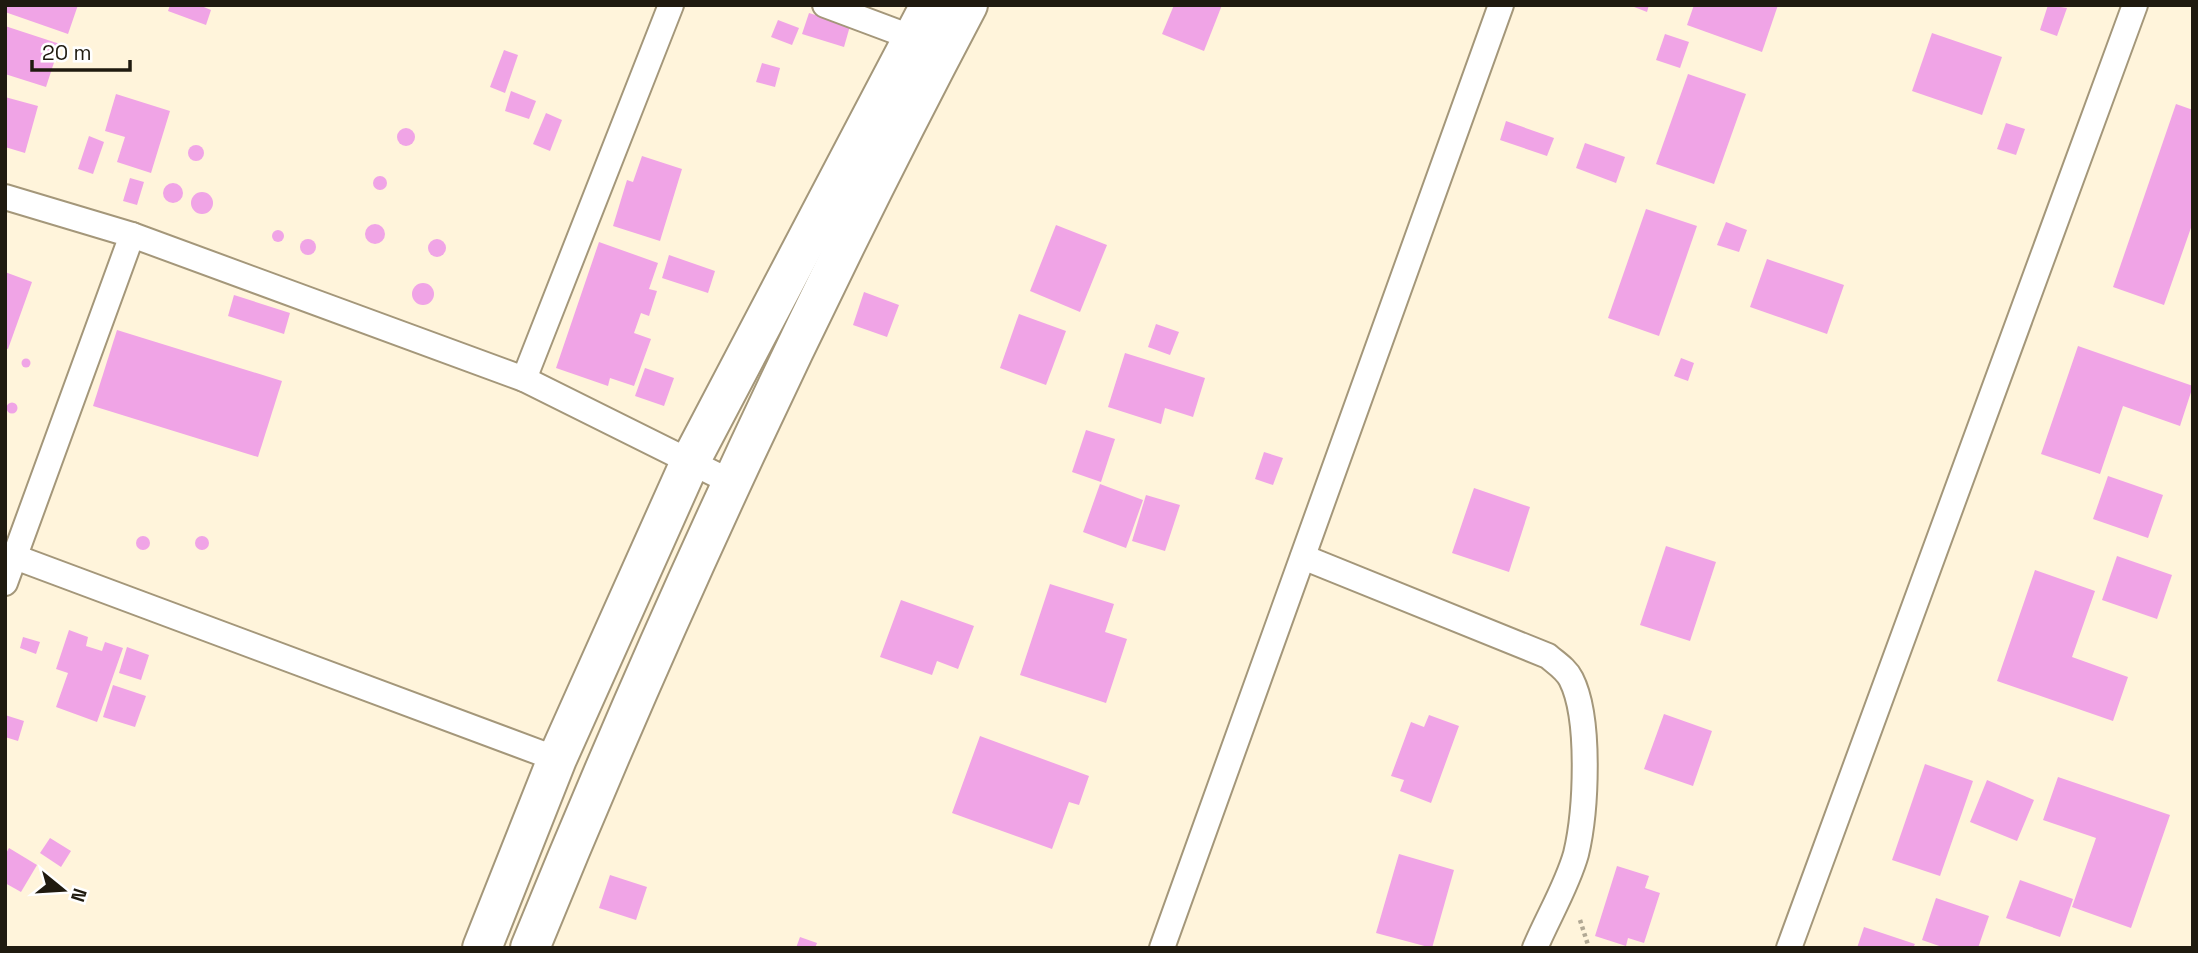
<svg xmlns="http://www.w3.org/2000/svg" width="2198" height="953" font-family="'Space Grotesk',sans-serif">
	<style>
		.building { fill: #f0a4e6 }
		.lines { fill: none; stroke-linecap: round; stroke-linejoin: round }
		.minor-casing { stroke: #a4977a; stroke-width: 28 }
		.trunk-casing { stroke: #a4977a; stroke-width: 42 }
		.path { stroke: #b1a894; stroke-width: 4.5; stroke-dasharray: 3.5 3.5; stroke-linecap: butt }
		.minor { stroke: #fff; stroke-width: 24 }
		.trunk { stroke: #fff; stroke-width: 38 }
	</style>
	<rect width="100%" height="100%" fill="#fff4db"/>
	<g class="building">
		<path d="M5,5h73l-10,29 -63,-22z"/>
		<path d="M170,5h29l12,5 -5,15 -38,-14z"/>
		<path d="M1174,5h48l-18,46 -42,-17z"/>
		<path d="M1629,5h20l-2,7z"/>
		<path d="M1694,5h84l-16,47 -75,-27z"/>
		<path d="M2048,5l19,3 -10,28 -17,-6z"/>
		<path d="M809,13l41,13 -6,21 -42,-13z"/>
		<path d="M778,20l21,8 -7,17 -21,-8z"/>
		<path d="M5,26l55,18 -14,43 -41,-13z"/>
		<path d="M1932,33l70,24 -20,58 -70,-24z"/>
		<path d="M1665,34l24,8 -9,26 -24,-8z"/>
		<path d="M504,50l14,5 -13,38 -15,-6z"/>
		<path d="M762,63l18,5 -5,19 -19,-5z"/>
		<path d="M1688,74l58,20 -32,90 -58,-20z"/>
		<path d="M511,91l25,10 -7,18 -24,-8z"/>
		<path d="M116,94l54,17 -19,62 -34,-11 8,-25 -20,-6z"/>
		<path d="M5,97l33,9 -13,47 -20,-6z"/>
		<path d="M2176,104l17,6v112l-29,83 -51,-18z"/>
		<path d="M546,113l16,7 -12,31 -17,-7z"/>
		<path d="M1506,121l48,17 -7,18 -47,-16z"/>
		<path d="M2006,123l19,6 -9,26 -19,-6z"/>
		<circle cx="406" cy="137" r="9"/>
		<path d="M89,136l15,6 -11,32 -15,-5z"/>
		<path d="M1585,143l40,14 -9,26 -40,-15z"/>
		<circle cx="196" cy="153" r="8"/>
		<path d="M642,156l40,13 -22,72 -47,-15 14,-46 6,2z"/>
		<circle cx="380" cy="183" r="7"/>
		<path d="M130,178l14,4 -7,23 -14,-4z"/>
		<circle cx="173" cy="193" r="10"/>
		<circle cx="202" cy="203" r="11"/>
		<path d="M1646,209l51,17 -38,110 -51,-18z"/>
		<path d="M1726,222l21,8 -8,22 -22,-7z"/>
		<circle cx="375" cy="234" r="10"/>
		<path d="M1056,225l51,20 -27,67 -50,-21z"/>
		<circle cx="278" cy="236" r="6"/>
		<circle cx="437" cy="248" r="9"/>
		<circle cx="308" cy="247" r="8"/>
		<path d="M599,242l59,21 -9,26 8,2 -8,25 -8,-3 -7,20 17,6 -17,47 -24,-8 -2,8 -52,-18z"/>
		<path d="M669,255l46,16 -7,22 -46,-15z"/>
		<path d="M1767,259l77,26 -17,49 -77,-27z"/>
		<path d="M5,272l27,10 -24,67 -3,-1z"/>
		<circle cx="423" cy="294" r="11"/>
		<path d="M864,292l35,13 -12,32 -34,-12z"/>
		<path d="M234,295l56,18 -6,21 -56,-18z"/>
		<path d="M1019,314l47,17 -20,54 -46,-17z"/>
		<path d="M1156,324l23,8 -9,23 -22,-8z"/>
		<path d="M117,330l165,51 -24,76 -165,-51z"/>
		<path d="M2078,346l115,40 -13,40 -57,-20 -23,68 -59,-20z"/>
		<path d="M1125,353l80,25 -12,39 -28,-9 -4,16 -53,-17z"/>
		<path d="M1681,358l13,5 -6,18 -14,-5z"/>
		<circle cx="26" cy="363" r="4.5"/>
		<path d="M645,368l29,10 -10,28 -29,-10z"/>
		<circle cx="12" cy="408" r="5.5"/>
		<path d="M1086,430l29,9 -14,43 -29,-10z"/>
		<path d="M1264,452l19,6 -10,27 -18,-6z"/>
		<path d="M2108,476l55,19 -15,43 -55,-19z"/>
		<path d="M1100,484l43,16 -17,48 -43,-16z"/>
		<path d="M1474,488l56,19 -21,65 -57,-19z"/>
		<path d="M1146,495l34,10 -15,46 -33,-10z"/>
		<circle cx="143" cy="543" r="7"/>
		<circle cx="202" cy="543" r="7"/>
		<path d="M1666,546l50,16 -26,79 -50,-16z"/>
		<path d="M2117,556l55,19 -15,44 -55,-19z"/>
		<path d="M2035,570l60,21 -23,66 56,20 -15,44 -116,-40z"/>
		<path d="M1050,584l64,20 -9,28 22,7 -21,64 -86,-28z"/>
		<path d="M901,600l73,26 -16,43 -21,-8 -5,14 -52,-18z"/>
		<path d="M69,630l19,7 -2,9 16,5 3,-9 18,6 -26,74 -41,-15 12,-34 -12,-4z"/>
		<path d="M23,637l17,5 -4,12 -16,-6z"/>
		<path d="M127,647l22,8 -8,25 -22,-7z"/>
		<path d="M113,685l33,11 -11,31 -32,-10z"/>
		<path d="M1664,714l48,17 -19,55 -49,-17z"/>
		<path d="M5,715l19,6 -6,20 -13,-4z"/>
		<path d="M1429,715l30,11 -28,77 -31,-12 4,-11 -13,-4 20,-54 13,5z"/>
		<path d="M980,736l109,40 -10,29 -10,-3 -17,47 -100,-36z"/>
		<path d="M1925,764l48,17 -33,95 -48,-16z"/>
		<path d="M2058,777l112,38 -39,113 -59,-21 24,-69 -53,-18z"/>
		<path d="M1987,780l47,20 -17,41 -47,-19z"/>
		<path d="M50,838l21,13 -10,16 -21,-14z"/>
		<path d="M9,848l28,17 -16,27 -16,-9v-28z"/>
		<path d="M1399,854l55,16 -22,78 -56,-15z"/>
		<path d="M1617,866l32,10 -4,12 15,5 -16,50 -16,-5 -2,8 -31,-10z"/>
		<path d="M610,875l37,12 -11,33 -37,-12z"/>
		<path d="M2020,880l53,19 -13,38 -54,-19z"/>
		<path d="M1936,898l53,18 -11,32h-33l-23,-8z"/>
		<path d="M1864,927l51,17 -2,4h-56z"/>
		<path d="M800,937l17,6 -2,5h-19z"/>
	</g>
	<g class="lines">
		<g class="minor-casing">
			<g id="minor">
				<path d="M825,5l99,37"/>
				<path d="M5,197l127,38 -127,348"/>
				<path d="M132,235l392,144 207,103"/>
				<path d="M524,379l147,-374"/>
				<path d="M15,557l542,202"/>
				<path d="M1303,557l245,99c8,7 18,13 23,23 20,39 15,133 5,175 -9,32 -28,63 -41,94"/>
				<path d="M1162,948l339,-943"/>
				<path d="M1789,948l346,-943"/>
			</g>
		</g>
		<g class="trunk-casing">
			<g id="trunk">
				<path d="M482,948l75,-189 133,-297 240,-457"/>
				<path d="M530,948c131,-322 276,-636 438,-943"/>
			</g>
		</g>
		<path class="path" d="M1580,920l9,28"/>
		<use href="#minor" class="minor"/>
		<use href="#trunk" class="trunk"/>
	</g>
	<rect width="2198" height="953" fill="none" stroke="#1f1a0f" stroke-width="14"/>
	<g transform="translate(63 890) rotate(108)" stroke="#ffffff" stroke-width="5" paint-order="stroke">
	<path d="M0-5L12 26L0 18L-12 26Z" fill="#1f1a0f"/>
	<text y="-10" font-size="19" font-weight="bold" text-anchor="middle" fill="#1f1a0f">N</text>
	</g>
	<path d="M32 60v10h98v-10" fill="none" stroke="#1f1a0f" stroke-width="3.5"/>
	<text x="42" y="60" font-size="21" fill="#1f1a0f" stroke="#ffffff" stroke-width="5" paint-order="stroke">20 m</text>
</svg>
